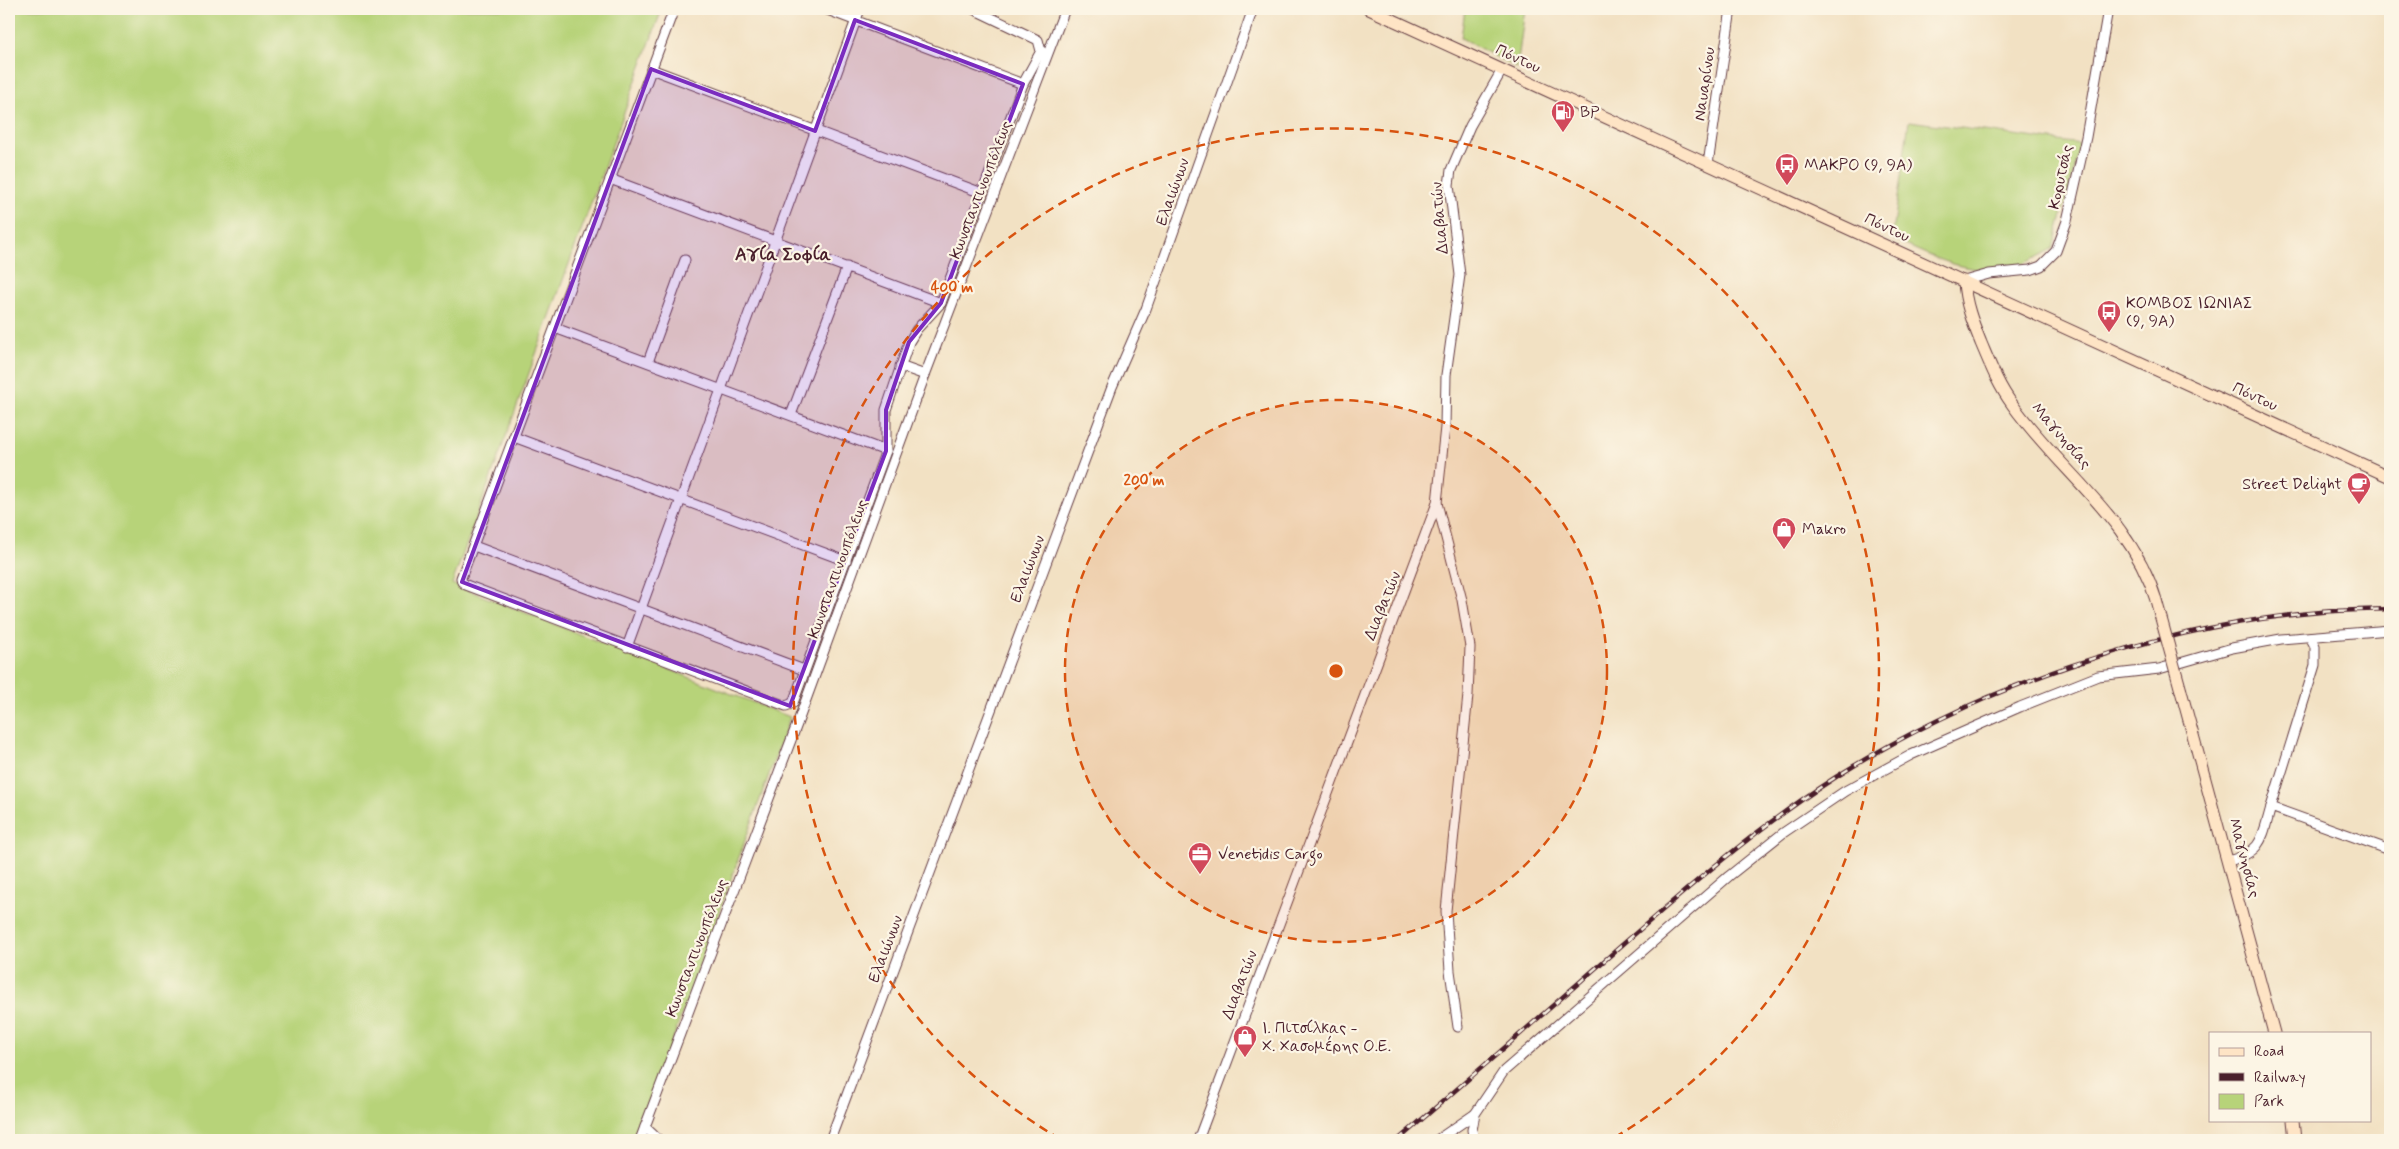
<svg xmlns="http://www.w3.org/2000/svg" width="2399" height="1149" font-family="Mynerve,sans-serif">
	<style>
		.green { fill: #b7d379; stroke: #807952 }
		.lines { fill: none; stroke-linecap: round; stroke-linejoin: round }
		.street-casing { stroke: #633c42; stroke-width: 11 }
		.secondary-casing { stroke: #633c42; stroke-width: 13 }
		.street { stroke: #fff; stroke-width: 9 }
		.secondary { stroke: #fee4c5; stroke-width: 11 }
		.rail-casing { stroke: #4a1f2b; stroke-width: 4.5 }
		.rail { stroke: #fcf5e5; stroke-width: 2.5; stroke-dasharray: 8; stroke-linecap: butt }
		.secondary-bridge-casing { stroke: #633c42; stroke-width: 13; stroke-linecap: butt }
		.secondary-bridge { stroke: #fee4c5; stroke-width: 11 }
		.marked { fill: #7b2cbf; fill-opacity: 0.2; stroke: #7b2cbf; stroke-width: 4; stroke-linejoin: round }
		.ring { fill: none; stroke: #d8530f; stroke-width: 2.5; stroke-dasharray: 9 6 }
		.labels { text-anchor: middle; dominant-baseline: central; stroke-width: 4.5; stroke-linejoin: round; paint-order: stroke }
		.street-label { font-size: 16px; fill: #4a1f2b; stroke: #fcf5e5 }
		.poi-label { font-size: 16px; fill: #4a1f2b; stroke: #fcf5e5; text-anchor: start }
		.neighbourhood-label { font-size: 18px; font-weight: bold; fill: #4a1f2b; stroke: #fcf5e5 }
		.centre { fill: #d8530f; stroke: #fcf5e5; stroke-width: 2.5 }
		.ring-label { font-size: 15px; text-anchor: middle; font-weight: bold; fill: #d8530f; stroke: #fcf5e5; stroke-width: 4.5; stroke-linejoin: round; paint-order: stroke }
	</style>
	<rect width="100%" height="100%" fill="#fcf5e5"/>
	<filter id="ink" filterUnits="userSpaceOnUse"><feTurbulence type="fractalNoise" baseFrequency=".02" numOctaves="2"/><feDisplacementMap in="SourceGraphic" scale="10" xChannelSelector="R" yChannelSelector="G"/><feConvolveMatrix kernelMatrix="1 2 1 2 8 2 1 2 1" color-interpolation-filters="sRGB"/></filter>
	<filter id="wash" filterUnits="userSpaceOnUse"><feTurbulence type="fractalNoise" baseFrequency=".0096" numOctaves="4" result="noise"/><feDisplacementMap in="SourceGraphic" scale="20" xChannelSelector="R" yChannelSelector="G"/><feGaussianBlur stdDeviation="1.12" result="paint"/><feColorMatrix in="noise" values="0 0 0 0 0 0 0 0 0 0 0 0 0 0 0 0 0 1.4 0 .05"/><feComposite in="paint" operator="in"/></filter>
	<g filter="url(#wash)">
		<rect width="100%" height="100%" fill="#f2e1c3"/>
		<g class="green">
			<path d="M9,9h653l-210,575 338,133 -154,423h-627z"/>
			<path d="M1465,9h60l-8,59 -56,-30z"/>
			<path d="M1909,121l172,23 -28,104c-61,40 -102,17 -161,-9z"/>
		</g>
	</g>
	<g filter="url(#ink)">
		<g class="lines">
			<g class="street-casing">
				<g id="street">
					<path d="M674,9l-213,569 1,4 4,3 320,121 7,-3 93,-252v-41l23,-68 8,-13 24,-26 82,-219 18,-33 -3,-11 -65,-31"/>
					<path d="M825,9l198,75"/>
					<path d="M651,69l331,124"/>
					<path d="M1708,164l23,-155"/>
					<path d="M610,179l331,124"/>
					<path d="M1964,281l25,-7 41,-4 11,-4 15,-15 11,-30 19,-84 22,-128"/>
					<path d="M555,328l331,123"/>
					<path d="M648,362l37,-102"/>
					<path d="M900,366l25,9"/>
					<path d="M791,415l56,-148"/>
					<path d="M514,437l332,124"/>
					<path d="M1437,503l25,97 8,47 -2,48 -22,216 4,60 8,56"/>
					<path d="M474,546l330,124"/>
					<path d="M627,647l233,-638"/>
					<path d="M2271,807l44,-142v-19l-5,-9"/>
					<path d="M2228,861c35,-9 34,-23 43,-54l119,43"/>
					<path d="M645,1127l14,13"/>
					<path d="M640,1140l159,-421 126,-344 140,-366"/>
					<path d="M830,1140l282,-753 34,-78 107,-300"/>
					<path d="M1198,1140l239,-637 8,-76 1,-52 14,-100 -11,-90 2,-15 19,-44 32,-56"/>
					<path d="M1437,1140l38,-26"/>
					<path d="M1474,1140l-2,-10 3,-16 29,-43 225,-195 54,-43 62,-42 66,-36 109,-48 78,-31 61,-7 73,-21 49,-9 109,-9"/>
				</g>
			</g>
			<g class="secondary-casing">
				<g id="secondary">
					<path d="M1369,9l1021,468"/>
					<path d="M1964,281c1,22 9,42 17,62 9,21 17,42 31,61 47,67 120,115 144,196"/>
					<path d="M2181,691l93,342"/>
					<path d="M2293,1120l2,20"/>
				</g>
			</g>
			<use href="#street" class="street"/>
			<use href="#secondary" class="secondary"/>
			<g class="rail-casing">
				<path id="rail" d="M1398,1140c72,-62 143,-124 215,-187 71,-62 143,-125 223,-176 140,-89 319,-151 485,-165 23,-2 46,-2 69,-3"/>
			</g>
			<use href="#rail" class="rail"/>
			<g class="secondary-bridge-casing">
				<path id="secondary-bridge" d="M2156,600l25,91"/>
			</g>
			<use href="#secondary-bridge" class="secondary-bridge"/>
		</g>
	</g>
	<path class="marked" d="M855,20l168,64 -82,219 -32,39 -23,68v41l-96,255 -328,-124 189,-513 164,62z"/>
	<circle cx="1336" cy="671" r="271" fill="#d8530f" fill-opacity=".12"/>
	<g class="ring">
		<circle cx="1336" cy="671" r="271"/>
		<path d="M1060 1139A543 543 0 1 1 1612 1139"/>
	</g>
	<defs>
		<g id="fuel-pin" transform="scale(1.25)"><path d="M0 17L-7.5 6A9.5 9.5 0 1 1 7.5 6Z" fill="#d1495b" stroke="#fcf5e5"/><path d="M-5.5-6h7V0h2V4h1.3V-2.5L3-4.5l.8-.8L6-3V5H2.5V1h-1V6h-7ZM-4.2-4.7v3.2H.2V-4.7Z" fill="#fff"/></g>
		<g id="bus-pin" transform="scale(1.25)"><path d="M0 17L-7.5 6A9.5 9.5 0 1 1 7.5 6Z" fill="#d1495b" stroke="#fcf5e5"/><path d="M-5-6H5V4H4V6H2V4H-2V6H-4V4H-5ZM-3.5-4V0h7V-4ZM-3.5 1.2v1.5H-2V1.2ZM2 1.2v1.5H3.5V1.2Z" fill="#fff"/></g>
		<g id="cafe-pin" transform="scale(1.25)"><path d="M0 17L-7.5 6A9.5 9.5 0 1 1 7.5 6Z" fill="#d1495b" stroke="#fcf5e5"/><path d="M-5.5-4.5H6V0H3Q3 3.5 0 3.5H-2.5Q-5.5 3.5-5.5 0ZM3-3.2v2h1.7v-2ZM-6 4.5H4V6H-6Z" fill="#fff"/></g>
		<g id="shop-pin" transform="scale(1.25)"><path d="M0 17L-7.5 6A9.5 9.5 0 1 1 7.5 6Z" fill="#d1495b" stroke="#fcf5e5"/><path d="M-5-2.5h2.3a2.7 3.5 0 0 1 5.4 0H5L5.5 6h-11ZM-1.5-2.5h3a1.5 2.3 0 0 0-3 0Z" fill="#fff"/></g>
		<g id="office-pin" transform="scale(1.25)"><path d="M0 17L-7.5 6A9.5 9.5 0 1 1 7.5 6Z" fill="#d1495b" stroke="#fcf5e5"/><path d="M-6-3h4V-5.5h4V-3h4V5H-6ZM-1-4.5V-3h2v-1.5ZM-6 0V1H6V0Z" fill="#fff"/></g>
	</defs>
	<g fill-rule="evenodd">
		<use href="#fuel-pin" x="1563" y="112"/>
		<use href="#bus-pin" x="1787" y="165"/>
		<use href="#bus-pin" x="2109" y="312"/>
		<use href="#cafe-pin" x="2359" y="484"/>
		<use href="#shop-pin" x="1784" y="529"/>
		<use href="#office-pin" x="1200" y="854"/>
		<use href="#shop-pin" x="1245" y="1037"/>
	</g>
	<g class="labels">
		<g class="street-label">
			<text transform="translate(1518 59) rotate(25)">Πόντου</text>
			<text transform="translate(1705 84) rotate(-82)">Ναυαρίνου</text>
			<text transform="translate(2061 177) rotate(-78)">Κορυτσάς</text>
			<text transform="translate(981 190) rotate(-69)">Κωνσταντινουπόλεως</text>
			<text transform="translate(1173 192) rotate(-70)">Ελαιώνων</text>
			<text transform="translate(1440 218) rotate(-95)">Διαβατών</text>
			<text transform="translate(1887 228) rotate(25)">Πόντου</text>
			<text transform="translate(2255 397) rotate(25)">Πόντου</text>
			<text transform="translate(2061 436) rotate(49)">Μαγνησίας</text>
			<text transform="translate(838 569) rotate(-70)">Κωνσταντινουπόλεως</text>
			<text transform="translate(1028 569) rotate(-69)">Ελαιώνων</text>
			<text transform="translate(1383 606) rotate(-68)">Διαβατών</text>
			<text transform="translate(2244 858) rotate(75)">Μαγνησίας</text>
			<text transform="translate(697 948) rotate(-69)">Κωνσταντινουπόλεως</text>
			<text transform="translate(886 949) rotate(-69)">Ελαιώνων</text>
			<text transform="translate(1240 985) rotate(-69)">Διαβατών</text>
		</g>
		<g class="poi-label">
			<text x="1580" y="112">BP</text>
			<text x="1804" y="165">ΜΑΚΡΟ (9, 9Α)</text>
			<text x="2126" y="303">ΚΟΜΒΟΣ ΙΩΝΙΑΣ<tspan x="2126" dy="18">(9, 9Α)</tspan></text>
			<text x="2342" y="484" text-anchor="end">Street Delight</text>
			<text x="1802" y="529">Makro</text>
			<text x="1218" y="854">Venetidis Cargo</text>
			<text x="1262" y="1028">Ι. Πιτσίλκας -<tspan x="1262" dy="18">Χ. Χασομέρης Ο.Ε.</tspan></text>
		</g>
		<g class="neighbourhood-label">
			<text x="783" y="255">Αγία Σοφία</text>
		</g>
	</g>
	<circle cx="1336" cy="671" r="8" class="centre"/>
	<g class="ring-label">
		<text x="952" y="292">400 m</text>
		<text x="1144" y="485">200 m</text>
	</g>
	<rect width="2399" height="1149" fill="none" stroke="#fcf5e5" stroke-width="30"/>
	<rect x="2209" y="1032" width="162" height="90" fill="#fcf5e5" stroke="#b59f9b"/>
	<rect x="2219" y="1048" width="25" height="8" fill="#fee4c5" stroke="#b59f9b"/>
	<text x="2254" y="1056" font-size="15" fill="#4a1f2b">Road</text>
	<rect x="2219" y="1073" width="25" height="8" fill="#4a1f2b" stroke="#b59f9b"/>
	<text x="2254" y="1082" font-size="15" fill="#4a1f2b">Railway</text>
	<rect x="2219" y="1094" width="25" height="15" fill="#b7d379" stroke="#b59f9b"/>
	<text x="2254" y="1106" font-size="15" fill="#4a1f2b">Park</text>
</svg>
